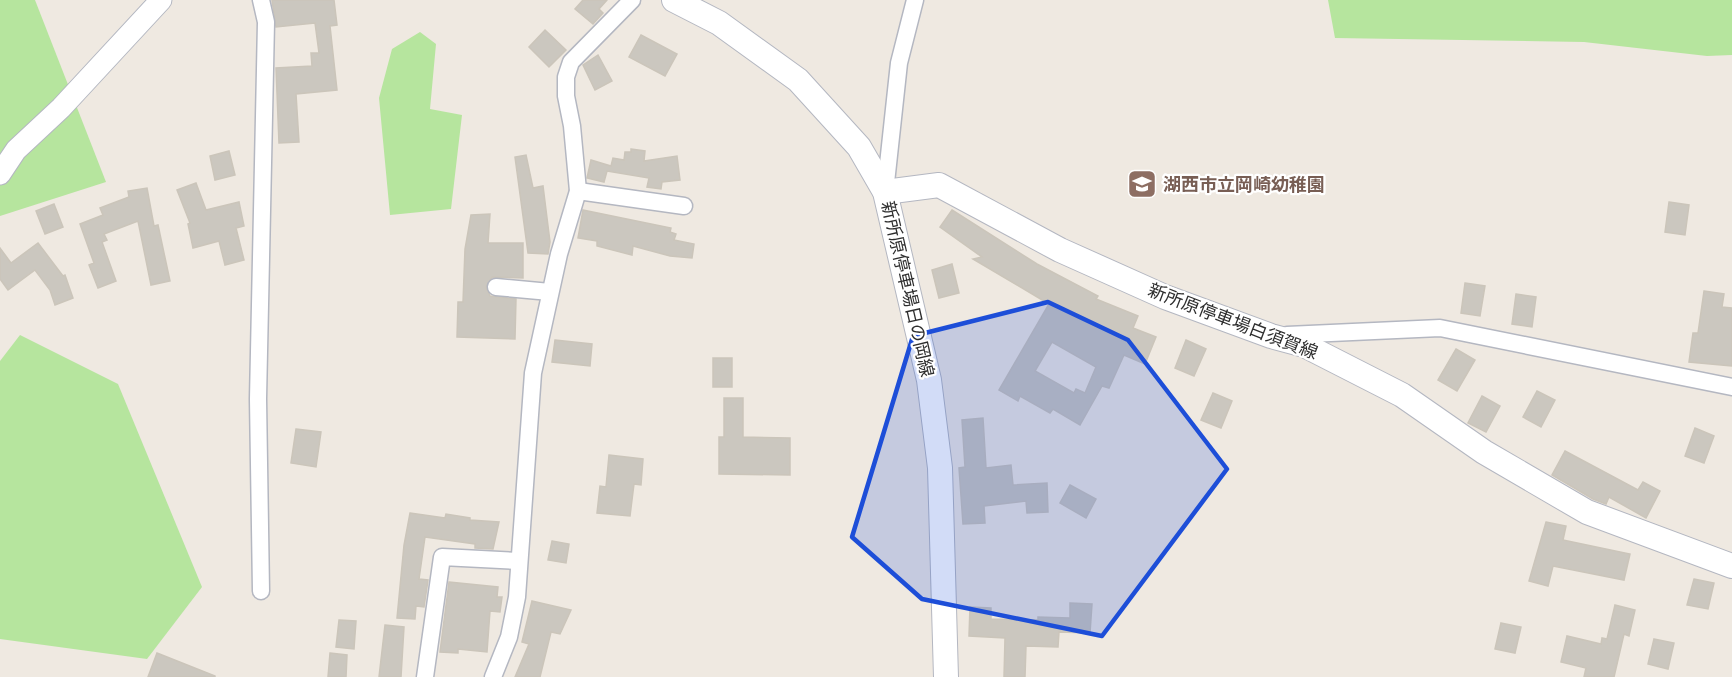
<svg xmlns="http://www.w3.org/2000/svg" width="1732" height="677" font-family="Quicksand,'Noto Sans JP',sans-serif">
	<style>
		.green { fill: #b6e59e }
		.building { fill: #cbc7bf; stroke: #cbc5ba; stroke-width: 1.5; fill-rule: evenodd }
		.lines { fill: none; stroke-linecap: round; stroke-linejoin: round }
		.minor-casing { stroke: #b4b7c1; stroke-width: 19 }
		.tertiary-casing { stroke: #b4b7c1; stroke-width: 23 }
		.secondary-casing { stroke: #b4b7c1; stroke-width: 26 }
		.minor { stroke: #fff; stroke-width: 16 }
		.tertiary { stroke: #fff; stroke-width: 21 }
		.secondary { stroke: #fff; stroke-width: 24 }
		.marked { fill: #1d4ed8; fill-opacity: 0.2; stroke: #1d4ed8; stroke-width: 4.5; stroke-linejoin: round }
		.labels { text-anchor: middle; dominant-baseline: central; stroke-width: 4.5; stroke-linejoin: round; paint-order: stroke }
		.education-label { font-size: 18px; font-weight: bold; fill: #785e54; stroke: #fff; text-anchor: start }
		.street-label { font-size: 18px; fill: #2e2e2e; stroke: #fff }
	</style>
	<rect width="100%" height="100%" fill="#efe9e1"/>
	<g class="green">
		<path d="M0,0h35l71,182 -106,34z"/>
		<path d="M1328,0h404v55l-25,1 -123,-14 -249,-4z"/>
		<path d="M420,32l16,12 -6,65 32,6 -11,94 -61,6 -11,-117 13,-49z"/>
		<path d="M20,335l98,49 84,203 -55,72 -147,-20v-278z"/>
	</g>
	<g class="building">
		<path d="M272,0h62l3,25 -7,1 7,64 -41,4 3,48 -20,1 -3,-75 36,-2 -1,-13h8l-4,-30 -39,4z"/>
		<path d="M583,0h24l-8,9 4,4 -10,11 -18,-15z"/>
		<path d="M545,30l21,20 -17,17 -20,-20z"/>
		<path d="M641,35l36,19 -12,22 -36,-19z"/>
		<path d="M598,55l14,26 -17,9 -12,-25z"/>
		<path d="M631,149l14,2 -1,10 33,-5 3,24 -18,2 -1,7 -14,-2 2,-9 -42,-7 -3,11 -17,-4 4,-18 20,6 2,-8 11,2 1,-8h6z"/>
		<path d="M229,151l6,24 -20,5 -5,-24z"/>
		<path d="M526,155l7,33 10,-2 7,56 -2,12 -20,-1 -13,-96z"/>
		<path d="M196,183l10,27 33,-8 5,24 -8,2 8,32 -19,5 -6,-24 -26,7 -5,-24 2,-1 -13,-33z"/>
		<path d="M147,188l7,38 4,-1 12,56 -19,4 -13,-64 -34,13 3,6 -5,2 14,39 -18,7 -9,-23 5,-2 -14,-39 23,-9 -3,-7 29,-11 -1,-6z"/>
		<path d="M1669,202l20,3 -4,30 -20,-3z"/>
		<path d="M54,204l9,23 -18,7 -9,-23z"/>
		<path d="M583,210l88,18 -1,4 6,2 -2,6 20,4 -2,14 -22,-2 -37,-10 -1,9 -35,-9v-5l-19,-3z"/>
		<path d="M952,210l85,54 61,32 -2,3 42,17 -5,12 23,9 -11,27 -21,-9 -15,33 -7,-2 -22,39 -27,-16 -3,4 -30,-17 -2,5 -19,-11 50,-86 -76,-45 9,-2 -42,-30zM1052,342l44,25 -11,26 -9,-4 -2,4 -39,-22z"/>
		<path d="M490,214l-2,29h35v35l-31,-1 -6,10 4,9 26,3 -1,40 -58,-2 1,-35h5l2,-53 6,-34z"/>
		<path d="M38,243l25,33 2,-1 8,23 -18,7 -5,-15 -15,-20 -27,20 -8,-11v-31l11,15z"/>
		<path d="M952,264l7,29 -20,5 -7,-28z"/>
		<path d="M1465,283l20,3 -5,30 -19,-3z"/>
		<path d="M1704,291l20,3 -2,13 10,1v58l-43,-4 4,-29h5z"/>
		<path d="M1516,294l20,3 -4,30 -20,-3z"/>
		<path d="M555,340l37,4 -2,22 -38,-4z"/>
		<path d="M1186,340l20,9 -12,27 -19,-8z"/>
		<path d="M1456,349l19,11 -18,31 -19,-11z"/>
		<rect x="713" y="358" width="19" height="29"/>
		<path d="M1537,391l18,9 -14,27 -18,-10z"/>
		<path d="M1213,393l19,8 -11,27 -20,-8z"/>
		<path d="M1482,396l18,10 -14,26 -18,-9z"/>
		<path d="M724,398h19v39l47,1v37l-71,-1v-37h5z"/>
		<path d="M983,418l3,50 25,-3 2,20 34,-2 1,29 -21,1 -1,-12 -42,5 1,17 -22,1 -4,-56 6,-1 -3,-47z"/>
		<path d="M1695,428l19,8 -10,27 -19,-7z"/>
		<path d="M296,429l25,3 -5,35 -25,-4z"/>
		<path d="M1565,451l73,39 5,-8 17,9 -14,27 -37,-21 -3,7 -13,-5 -41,-24z"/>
		<path d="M609,455l34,4 -2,26 -7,-1 -4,32 -33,-3 3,-27 6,1z"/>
		<path d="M1070,485l26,14 -10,19 -26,-15z"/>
		<path d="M410,513l35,5 1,-4 24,4v2l29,2 -6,27 -18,-1v-4l-50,-7 -6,42 9,1 -4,27 -8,-1 -1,13 -18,-1 7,-73z"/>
		<path d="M1546,522l20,4 -3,14 67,14 -6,26 -71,-14 -5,20 -19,-5z"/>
		<path d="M552,541l17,3 -3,19 -18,-3z"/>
		<path d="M1694,579l20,4 -6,26 -21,-4z"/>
		<path d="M449,582l49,5 -1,10h5l-2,15 -10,-1 -3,41 -29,-3v4l-18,-1z"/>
		<path d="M532,601l39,9 -11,24 -9,-2 -11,45h-25l14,-33 -7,-2z"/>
		<path d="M1070,603l22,1 -2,29 -31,-1 -1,15 -32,-1 -1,31h-21l1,-39 -36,-2 1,-29 21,1v11l47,1v-3l32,1z"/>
		<path d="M1615,605l20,5 -6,26 -5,-2 -10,43h-30l2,-9 -25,-6 6,-26 34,8 1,-6 5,1z"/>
		<path d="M339,620l17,1 -2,28 -18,-2z"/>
		<path d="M1501,623l20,4 -6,26 -20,-4z"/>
		<path d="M385,625l19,2 -3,50h-22z"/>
		<path d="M1654,639l20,4 -6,26 -20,-5z"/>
		<path d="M157,653l58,23v1h-67z"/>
		<path d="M330,653l17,2 -1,22h-18z"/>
	</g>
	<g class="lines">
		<g class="minor-casing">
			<g id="minor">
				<path d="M578,191l106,15"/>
				<path d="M885,192l14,-129 16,-63"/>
				<path d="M496,287l54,5"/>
				<path d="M1287,335l153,-7 292,59"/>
				<path d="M261,591l-3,-192 8,-377 -5,-22"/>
				<path d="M425,677l17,-120 77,4"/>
				<path d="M493,677l16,-40 8,-40 16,-224 26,-119 19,-63 -6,-65 -6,-30v-19l5,-15 61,-62"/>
			</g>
		</g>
		<g class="tertiary-casing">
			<path id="tertiary" d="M0,174l16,-24 45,-42 100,-108"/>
		</g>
		<g class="secondary-casing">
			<g id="secondary">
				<path d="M674,0l45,23 79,57 61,67 26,45 44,188 11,88 6,209"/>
				<path d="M885,192l54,-7 121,65 105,47 106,39 33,9 98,50 82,57 103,60 145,54"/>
			</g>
		</g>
		<use href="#minor" class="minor"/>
		<use href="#tertiary" class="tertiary"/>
		<use href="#secondary" class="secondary"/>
	</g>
	<path class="marked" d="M1048,302l80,38 99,129 -125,167 -180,-37 -70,-62 61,-201z"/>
	<defs>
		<g id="school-square" transform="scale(1.5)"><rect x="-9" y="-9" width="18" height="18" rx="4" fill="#8d6e63" stroke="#fff"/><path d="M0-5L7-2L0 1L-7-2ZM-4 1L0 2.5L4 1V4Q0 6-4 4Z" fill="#fff"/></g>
	</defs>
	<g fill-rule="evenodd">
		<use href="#school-square" x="1142" y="184"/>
	</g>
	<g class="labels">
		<g class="education-label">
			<text x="1163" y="184">湖西市立岡崎幼稚園</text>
		</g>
		<g class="street-label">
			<text transform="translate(908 289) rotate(77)">新所原停車場日の岡線</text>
			<text transform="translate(1233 321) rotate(21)">新所原停車場白須賀線</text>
		</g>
	</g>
</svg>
